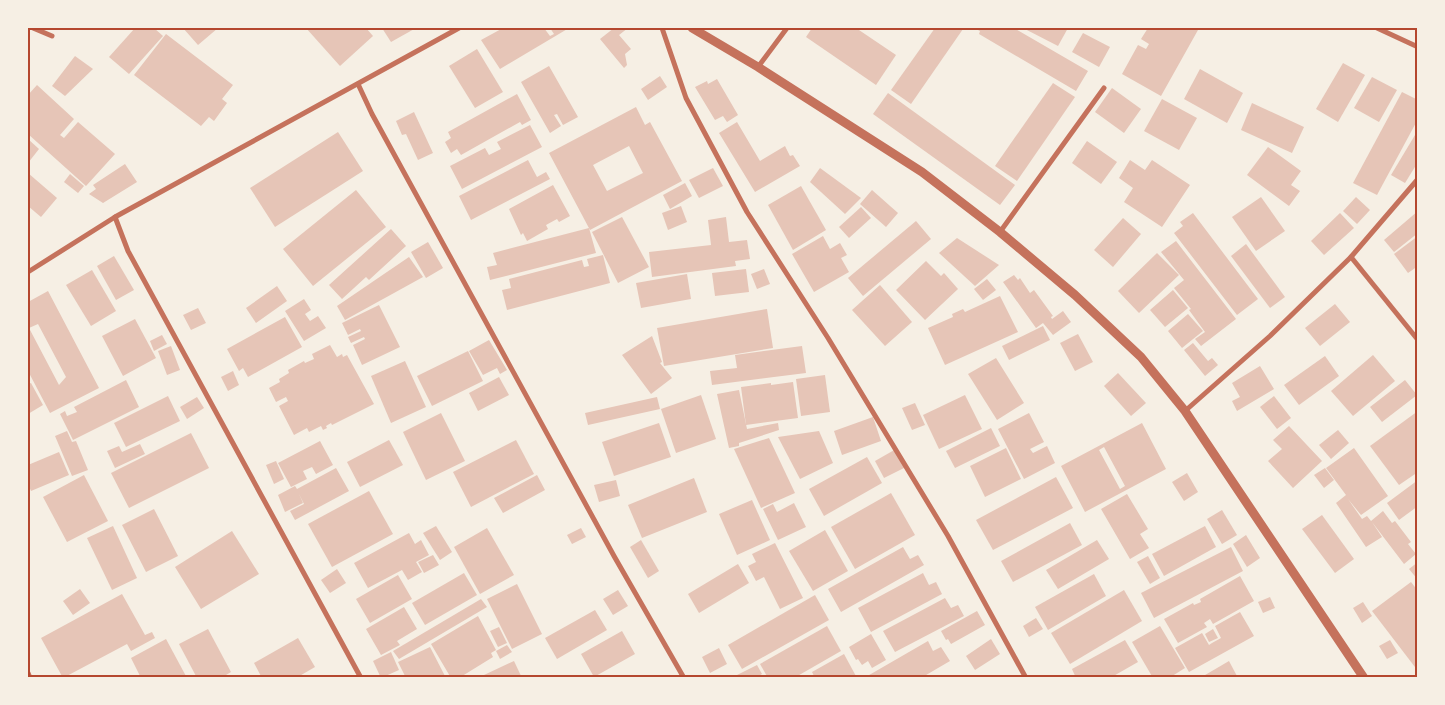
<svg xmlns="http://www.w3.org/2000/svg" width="1445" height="705" font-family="'Archivo Narrow',sans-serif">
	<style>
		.building { fill: #e6c5b7; fill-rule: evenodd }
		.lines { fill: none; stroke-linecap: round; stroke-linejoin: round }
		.minor { stroke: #c5725c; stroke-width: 5 }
		.tertiary { stroke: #c5725c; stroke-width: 9 }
		.neatline { fill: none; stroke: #b5482f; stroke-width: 2 }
	</style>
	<rect width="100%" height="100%" fill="#f6efe4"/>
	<g class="building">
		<path d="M135,28h19l9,8 -34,38 -20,-17z"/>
		<path d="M183,28h35l-20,17z"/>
		<path d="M306,28h60l7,8 -33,30z"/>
		<path d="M382,28h34l-25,14z"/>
		<path d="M503,28h41l6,8 4,-2 -4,-6h19l-69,41 -19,-29z"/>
		<path d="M614,28h14l-9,7 12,14 -6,5 2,11 -3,3 -24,-29z"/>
		<path d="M812,28h44l40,27 -20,30 -70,-48z"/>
		<path d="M935,28h26l2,1 -52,75 -20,-14z"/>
		<path d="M974,28h40l74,43 -12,20 -97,-57 1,-3z"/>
		<path d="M1023,28h45l-10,18z"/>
		<path d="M1148,28h46l4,2 -37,66 -39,-22 16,-29 8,4 3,-5 -8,-5z"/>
		<path d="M1083,33l27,14 -11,20 -27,-15z"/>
		<path d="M166,34l67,51 -11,14 5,4 -13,18 -5,-4 -8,9 -67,-51z"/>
		<path d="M477,49l26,43 -28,16 -26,-42z"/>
		<path d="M75,56l18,13 -28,27 -13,-10z"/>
		<path d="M1343,63l22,12 -27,47 -22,-13z"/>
		<path d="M549,66l29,51 -15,8 -6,-11 -3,1 7,11 -11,7 -29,-51z"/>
		<path d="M1200,69l43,24 -16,30 -43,-24z"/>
		<path d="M660,76l7,11 -19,13 -7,-11z"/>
		<path d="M1372,77l25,13 -18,32 -25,-14z"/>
		<path d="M717,79l21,36 -11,7 -4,-6 -8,4 -20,-33 12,-6 1,3z"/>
		<path d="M1053,83l22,14 -58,84 -22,-15z"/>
		<path d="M37,85l37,34 -14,16 4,3 14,-16 37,32 -29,32 -58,-52v-39z"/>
		<path d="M1112,88l29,21 -17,24 -29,-21z"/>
		<path d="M1402,92l16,8v19l-41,76 -24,-12z"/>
		<path d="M888,93l127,92 -15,20 -127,-91z"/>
		<path d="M517,94l14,26 -9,5 -2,-3 -59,33 -4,-6 -6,4 -6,-11 6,-4 -3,-6z"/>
		<path d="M1162,99l35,19 -18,32 -35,-19z"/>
		<path d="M1252,103l52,24 -12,26 -51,-23z"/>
		<path d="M636,107l9,18 5,-3 32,59 -92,49 -41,-77zM629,146l14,27 -36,18 -14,-26z"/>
		<path d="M414,112l19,41 -15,7 -12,-26 -4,1 -6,-14z"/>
		<path d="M737,122l23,39 25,-15 5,10 3,-1 7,11 -45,26 -36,-59z"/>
		<path d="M530,125l12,22 -80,42 -12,-23 35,-18 4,7 12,-6 -4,-7z"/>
		<path d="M1418,130v32l-13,21 -14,-8z"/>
		<path d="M338,132l25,39 -88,56 -25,-39z"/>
		<path d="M28,139l11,10 -11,14z"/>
		<path d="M1087,141l30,21 -16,22 -29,-21z"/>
		<path d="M1268,147l33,24 -10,14 9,6 -11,15 -42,-31z"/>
		<path d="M528,160l9,17 9,-5 4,7 -79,41 -12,-24z"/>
		<path d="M1130,160l15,10 7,-10 38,25 -28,42 -38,-25 9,-14 -14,-10z"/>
		<path d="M125,164l12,18 -34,21 -14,-9 7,-5 -3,-4z"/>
		<path d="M713,168l10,18 -24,12 -10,-18z"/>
		<path d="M820,168l41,30 -16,16 -35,-32z"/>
		<path d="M28,173l29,25 -16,19 -13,-11z"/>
		<path d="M70,174l14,12 -6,7 -14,-11z"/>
		<path d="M685,183l7,13 -22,13 -7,-14z"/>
		<path d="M553,185l17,31 -11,6 -2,-3 -11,6 2,4 -21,12 -4,-8 -2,2 -12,-26z"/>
		<path d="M801,186l25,44 -33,20 -25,-45z"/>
		<path d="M356,190l30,37 -73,59 -30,-37z"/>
		<path d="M872,190l26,23 -12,14 -26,-23z"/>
		<path d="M1261,197l24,34 -29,20 -24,-34z"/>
		<path d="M1356,197l14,13 -13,14 -14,-13z"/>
		<path d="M681,206l6,16 -19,8 -6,-17z"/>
		<path d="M861,207l10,11 -22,20 -10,-11z"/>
		<path d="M1418,211v22l-24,19 -10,-12z"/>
		<path d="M1193,213l65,86 -21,16 -63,-82 9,-7 -3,-4z"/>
		<path d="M1340,213l14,15 -30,27 -13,-14z"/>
		<path d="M622,217l27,50 -31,16 -26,-51z"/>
		<path d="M726,217l3,25 18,-2 3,19 -15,2 1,5 -84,11 -3,-25 62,-7 -3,-25z"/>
		<path d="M1123,218l18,16 -28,33 -19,-17z"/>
		<path d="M916,221l15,18 -68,57 -15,-18z"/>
		<path d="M589,228l7,25 -106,27 -3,-13 10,-2 -4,-12z"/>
		<path d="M391,229l15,17 -37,34 -3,-3 -24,22 -13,-14z"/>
		<path d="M823,236l7,13 10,-6 7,12 -6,3 8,14 -35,20 -22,-38z"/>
		<path d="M1418,236v30l-10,7 -14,-19z"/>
		<path d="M957,238l42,27 -24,21 -36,-33z"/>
		<path d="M1176,241l60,78 -35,27 -6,-7 10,-7 -16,-22 2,-1 -17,-21 10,-8 -23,-28z"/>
		<path d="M428,242l15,26 -17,10 -15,-26z"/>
		<path d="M1246,244l39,53 -15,11 -39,-52z"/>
		<path d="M1157,253l22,22 -40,38 -21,-22z"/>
		<path d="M603,255l7,28 -103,27 -5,-20 9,-2 -2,-9 73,-19 2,7 5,-1 -2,-7z"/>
		<path d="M114,256l20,34 -18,10 -19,-34z"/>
		<path d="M409,257l14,20 -78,43 -8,-14z"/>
		<path d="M926,261l15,15 3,-3 14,16 -33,31 -29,-30z"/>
		<path d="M746,269l3,23 -34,4 -3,-23z"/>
		<path d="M764,269l6,15 -13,5 -6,-15z"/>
		<path d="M92,270l24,41 -25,15 -25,-41z"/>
		<path d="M687,274l4,25 -50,9 -5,-25z"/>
		<path d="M1014,275l4,5 2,-2 10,15 4,-3 19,26 -2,1 1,2 11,-8 8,11 -18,13 -10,-12 -7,5 -33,-46z"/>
		<path d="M987,279l9,11 -13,10 -9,-11z"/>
		<path d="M880,285l32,37 -27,24 -33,-36z"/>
		<path d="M277,286l10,15 -31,22 -10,-15z"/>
		<path d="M1173,290l15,18 -23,19 -15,-17z"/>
		<path d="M48,291l51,97 -49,25 -22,-42v-69zM38,324l28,53 -7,8 -30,-57z"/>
		<path d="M1000,296l18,36 -73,33 -17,-37 25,-11 -1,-3 11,-5 2,3z"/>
		<path d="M304,299l7,11 -6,4 5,7 8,-5 8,12 -22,13 -19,-30z"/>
		<path d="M1335,304l15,18 -30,24 -15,-18z"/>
		<path d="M379,305l21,42 -38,18 -9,-20 12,-6 -1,-2 -13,6 -3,-6 13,-6 -1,-2 -12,6 -6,-12z"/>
		<path d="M198,308l8,15 -15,7 -8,-15z"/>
		<path d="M767,309l6,39 -109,18 -7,-38z"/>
		<path d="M1188,314l15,17 -21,17 -14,-17z"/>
		<path d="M285,317l17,30 -54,30 -5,-9 -4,3 -12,-22z"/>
		<path d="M135,319l21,39 -33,18 -21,-40z"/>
		<path d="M1043,326l7,14 -41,20 -7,-14z"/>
		<path d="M1078,334l15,28 -18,9 -15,-28z"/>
		<path d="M162,335l5,9 -13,7 -4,-10z"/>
		<path d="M652,336l10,26 -2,1 12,15 -21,16 -29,-39z"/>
		<path d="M489,340l18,30 -7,4 -3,-6 -14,7 -14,-24z"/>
		<path d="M1193,343l15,18 4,-3 6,7 -13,11 -21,-26z"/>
		<path d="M330,345l7,12 5,-3 1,3 4,-2 27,49 -42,21 -1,-2 -5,3 1,2 -4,2 -2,-4 -12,6 -2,-4 -13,7 -15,-29 9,-5 -2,-4 -10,5 -7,-14 11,-6 -1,-3 10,-6 -1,-3 16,-9 1,2 9,-4 -2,-5z"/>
		<path d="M171,346l9,24 -13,5 -9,-24z"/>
		<path d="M802,346l4,27 -94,12 -2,-14 27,-3 -2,-13z"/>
		<path d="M468,351l15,30 -51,25 -15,-30z"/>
		<path d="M1373,355l22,26 -42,35 -22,-25z"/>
		<path d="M1325,356l14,20 -40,29 -15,-20z"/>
		<path d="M996,358l28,45 -27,17 -29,-46z"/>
		<path d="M405,361l21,46 -35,16 -20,-47z"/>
		<path d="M1260,366l14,23 -37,22 -5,-10 8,-4 -8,-14z"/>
		<path d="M233,371l6,14 -11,6 -7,-14z"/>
		<path d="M1118,373l28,30 -15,13 -27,-30z"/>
		<path d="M825,375l5,37 -29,4 -5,-37z"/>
		<path d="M499,377l10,18 -31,16 -9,-18z"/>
		<path d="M126,380l13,27 -66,33 -13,-26 5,-3 2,5 10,-4 -3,-5z"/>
		<path d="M1405,380l12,15 -35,27 -12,-15z"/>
		<path d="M793,382l5,36 -52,7 -5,-38 30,-4v2z"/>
		<path d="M31,383l12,22 -15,9v-30z"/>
		<path d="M739,390l8,39 31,-6 1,7 -40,13v3l-10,2 -12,-54z"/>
		<path d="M701,395l15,44 -40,14 -15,-44z"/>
		<path d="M965,395l17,34 -43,20 -16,-34z"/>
		<path d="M168,396l12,25 -54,26 -12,-24z"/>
		<path d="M1274,396l17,22 -14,11 -17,-22z"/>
		<path d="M197,397l7,11 -17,11 -7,-12z"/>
		<path d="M657,397l3,12 -72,16 -3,-12z"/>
		<path d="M915,403l10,22 -13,5 -10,-22z"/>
		<path d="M1418,411v61l-19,13 -29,-39z"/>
		<path d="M441,413l24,48 -39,19 -23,-48z"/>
		<path d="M1029,413l15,29 -14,7 3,4 14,-7 8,17 -31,16 -26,-50z"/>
		<path d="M873,417l8,24 -39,14 -8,-24z"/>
		<path d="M659,423l12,34 -57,19 -12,-34z"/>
		<path d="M1142,423l24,46 -81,43 -24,-46zM1104,447l21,39 -5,3 -21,-39z"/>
		<path d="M1289,426l33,35 -29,27 -25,-27 14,-12 -9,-9z"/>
		<path d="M991,428l9,18 -45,22 -9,-17z"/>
		<path d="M1338,430l11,13 -18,16 -12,-14z"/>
		<path d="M67,431l5,11 4,-1 12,29 -16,6 -17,-40z"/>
		<path d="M819,431l14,32 -33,16 -22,-42z"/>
		<path d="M191,433l18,35 -80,40 -18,-35z"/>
		<path d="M769,438l26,55 -34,15 -27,-59z"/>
		<path d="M389,440l14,25 -43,22 -13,-25z"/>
		<path d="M516,440l18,34 -63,33 -18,-35z"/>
		<path d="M320,441l13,24 -17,9 -4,-7 -9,4 4,8 -16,8 -13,-24z"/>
		<path d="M140,444l5,10 -30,14 -8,-17 12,-5 3,6z"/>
		<path d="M1006,448l15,31 -36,18 -15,-31z"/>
		<path d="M1354,448l34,48 -27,19 -13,-16 14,20 5,-3 4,5 12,-10 9,12 3,-2 16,21 -3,2 8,10 -12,10 -32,-42 10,15 -16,10 -30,-44 10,-8 -20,-27z"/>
		<path d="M896,449l10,18 -22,11 -9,-17z"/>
		<path d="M59,452l10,23 -38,16 -3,-7v-19z"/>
		<path d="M867,457l15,26 -58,33 -15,-27z"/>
		<path d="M276,461l8,18 -10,5 -8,-19z"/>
		<path d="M336,468l13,23 -54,29 -5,-9 14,-7 -5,-10 4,9 -18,9 -7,-17 17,-9 2,3z"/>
		<path d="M1325,468l9,12 -10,8 -10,-13z"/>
		<path d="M1187,473l11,19 -14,9 -12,-19z"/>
		<path d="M84,475l24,46 -41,21 -24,-45z"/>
		<path d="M537,475l8,15 -42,23 -9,-15z"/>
		<path d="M1056,477l17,31 -80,42 -17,-30z"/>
		<path d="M694,478l13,34 -65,26 -14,-33z"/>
		<path d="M616,480l4,16 -21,6 -5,-17z"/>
		<path d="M1418,480v26l-19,14 -12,-17z"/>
		<path d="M369,491l24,43 -61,33 -24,-43z"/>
		<path d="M891,493l24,42 -60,34 -24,-42z"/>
		<path d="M1127,494l21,35 -8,5 9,14 -19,11 -29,-50z"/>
		<path d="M752,500l18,40 -33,15 -18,-41z"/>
		<path d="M794,503l12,24 -28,13 -15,-31 10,-5 4,8z"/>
		<path d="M154,509l24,47 -32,16 -24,-47z"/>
		<path d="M1222,510l15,25 -15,9 -15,-25z"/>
		<path d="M1322,515l32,44 -19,14 -33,-44z"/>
		<path d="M1070,523l12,22 -69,37 -12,-21z"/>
		<path d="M113,526l24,52 -25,12 -25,-52z"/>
		<path d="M436,526l16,26 -12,8 -17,-27z"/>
		<path d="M1205,526l11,21 -52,29 -12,-22z"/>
		<path d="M487,528l27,47 -34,19 -26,-47z"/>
		<path d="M581,528l5,9 -14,7 -5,-9z"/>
		<path d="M825,530l23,41 -35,20 -24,-40z"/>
		<path d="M232,531l27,43 -58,35 -26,-42z"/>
		<path d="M409,533l6,11 6,-4 8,15 -13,7 6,10 -14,8 -6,-10 -34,18 -14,-25z"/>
		<path d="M1246,535l14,23 -13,9 -14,-23z"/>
		<path d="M641,540l18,31 -11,7 -18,-31z"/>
		<path d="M1097,540l12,19 -51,30 -12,-19z"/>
		<path d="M775,543l28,55 -23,11 -16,-32 -8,4 -8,-15 8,-4 -4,-8z"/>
		<path d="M903,547l7,12 8,-4 6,10 -83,47 -13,-23z"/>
		<path d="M1231,547l12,24 -89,47 -13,-25z"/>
		<path d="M433,555l6,10 -15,8 -6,-11z"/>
		<path d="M1148,556l12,22 -10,6 -13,-22z"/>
		<path d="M1418,562v18l-9,-11z"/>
		<path d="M738,564l11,19 -50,30 -11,-19z"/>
		<path d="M337,569l9,14 -16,10 -9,-13z"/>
		<path d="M464,573l13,22 -52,30 -13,-22z"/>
		<path d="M923,573l6,12 7,-3 6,12 -71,38 -13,-24z"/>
		<path d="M1094,574l12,22 -58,34 -13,-23z"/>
		<path d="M398,575l14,24 -42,24 -14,-24z"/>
		<path d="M1240,576l14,25 -41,23 -3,-5 -6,4 3,4 -29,16 -14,-24 29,-16 1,2 7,-3 -1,-3z"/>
		<path d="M1411,582l7,9v80l-46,-60z"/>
		<path d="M517,584l25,50 -30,15 -25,-50z"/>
		<path d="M80,589l10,14 -17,12 -10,-14z"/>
		<path d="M618,590l10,16 -15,9 -10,-16z"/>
		<path d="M1124,590l18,31 -72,43 -19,-31z"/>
		<path d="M122,594l23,41 7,-3 3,6 -24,13 -4,-7 -64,34 -22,-40z"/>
		<path d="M815,595l14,25 -87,49 -14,-24z"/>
		<path d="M1270,597l5,11 -12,5 -5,-11z"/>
		<path d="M945,598l6,10 7,-3 6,11 -69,36 -12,-21z"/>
		<path d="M481,599l6,8 -88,52 -6,-8z"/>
		<path d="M1363,602l9,14 -10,7 -9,-15z"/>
		<path d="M404,607l13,22 -20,12 3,4 -19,10 -15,-26z"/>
		<path d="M595,610l12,20 -50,29 -12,-21z"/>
		<path d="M977,611l8,14 -34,19 -3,-5 -2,1 -5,-9z"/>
		<path d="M1240,612l14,24 -65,36 -14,-24 27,-15 7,12 3,-2 9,-5 -6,-12z"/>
		<path d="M478,616l18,34 -5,3 2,4 -34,21h-8l-20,-34z"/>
		<path d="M1036,618l7,11 -14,8 -6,-11z"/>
		<path d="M827,626l14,25 -47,27h-26l-8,-14z"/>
		<path d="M1160,626l25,42 -16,10h-16l-21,-36z"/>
		<path d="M499,627l8,16 -9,4 -8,-16z"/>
		<path d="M208,629l23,43 -10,6h-24l-18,-34z"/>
		<path d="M1213,629l5,9 -9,4 -4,-8z"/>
		<path d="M622,631l13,23 -41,23 -13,-23z"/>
		<path d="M871,634l15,26 -14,8 -4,-7 -6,4 -4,-6 -2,1 -7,-13z"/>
		<path d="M298,638l17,29 -19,11h-34l-8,-15z"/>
		<path d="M166,639l21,39h-46l-10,-20z"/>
		<path d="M991,639l9,15 -25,16 -9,-14z"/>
		<path d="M1125,640l13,22 -28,16h-34l-4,-9z"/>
		<path d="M1390,640l8,13 -11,6 -8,-13z"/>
		<path d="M928,641l5,10 8,-4 9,14 -29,17h-57z"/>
		<path d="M507,645l5,7 -12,7 -4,-8z"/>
		<path d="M430,647l16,31h-40l-8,-16z"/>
		<path d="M719,648l8,16 -17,9 -8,-16z"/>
		<path d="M391,652l8,18 -18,8 -8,-17z"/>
		<path d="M844,654l13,24h-42l-3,-6z"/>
		<path d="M514,661l8,17h-37l-1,-3z"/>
		<path d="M1229,661l9,17h-38z"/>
		<path d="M757,665l5,9 -7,4h-24z"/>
	</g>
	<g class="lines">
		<g class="minor">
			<path d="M33,28l19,8"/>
			<path d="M662,28l24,70 61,114 81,126 120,198 78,142"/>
			<path d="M1377,28l41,19"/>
			<path d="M758,67l29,-39"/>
			<path d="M358,84l14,30 242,442 70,122"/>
			<path d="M115,217l13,34 233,427"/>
			<path d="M1000,232l104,-144"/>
			<path d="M1351,257l67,83"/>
			<path d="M28,272l87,-55 344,-189"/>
			<path d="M1185,411l85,-75 81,-79 67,-78"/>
			<path d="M28,673l2,5"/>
		</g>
		<path class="tertiary" d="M692,28l66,39 164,105 78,60 75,63 66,62 44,54 179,267"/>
	</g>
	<rect width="1445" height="705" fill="none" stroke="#f6efe4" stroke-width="58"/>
	<rect x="29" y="29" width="1387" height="647" class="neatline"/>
</svg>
